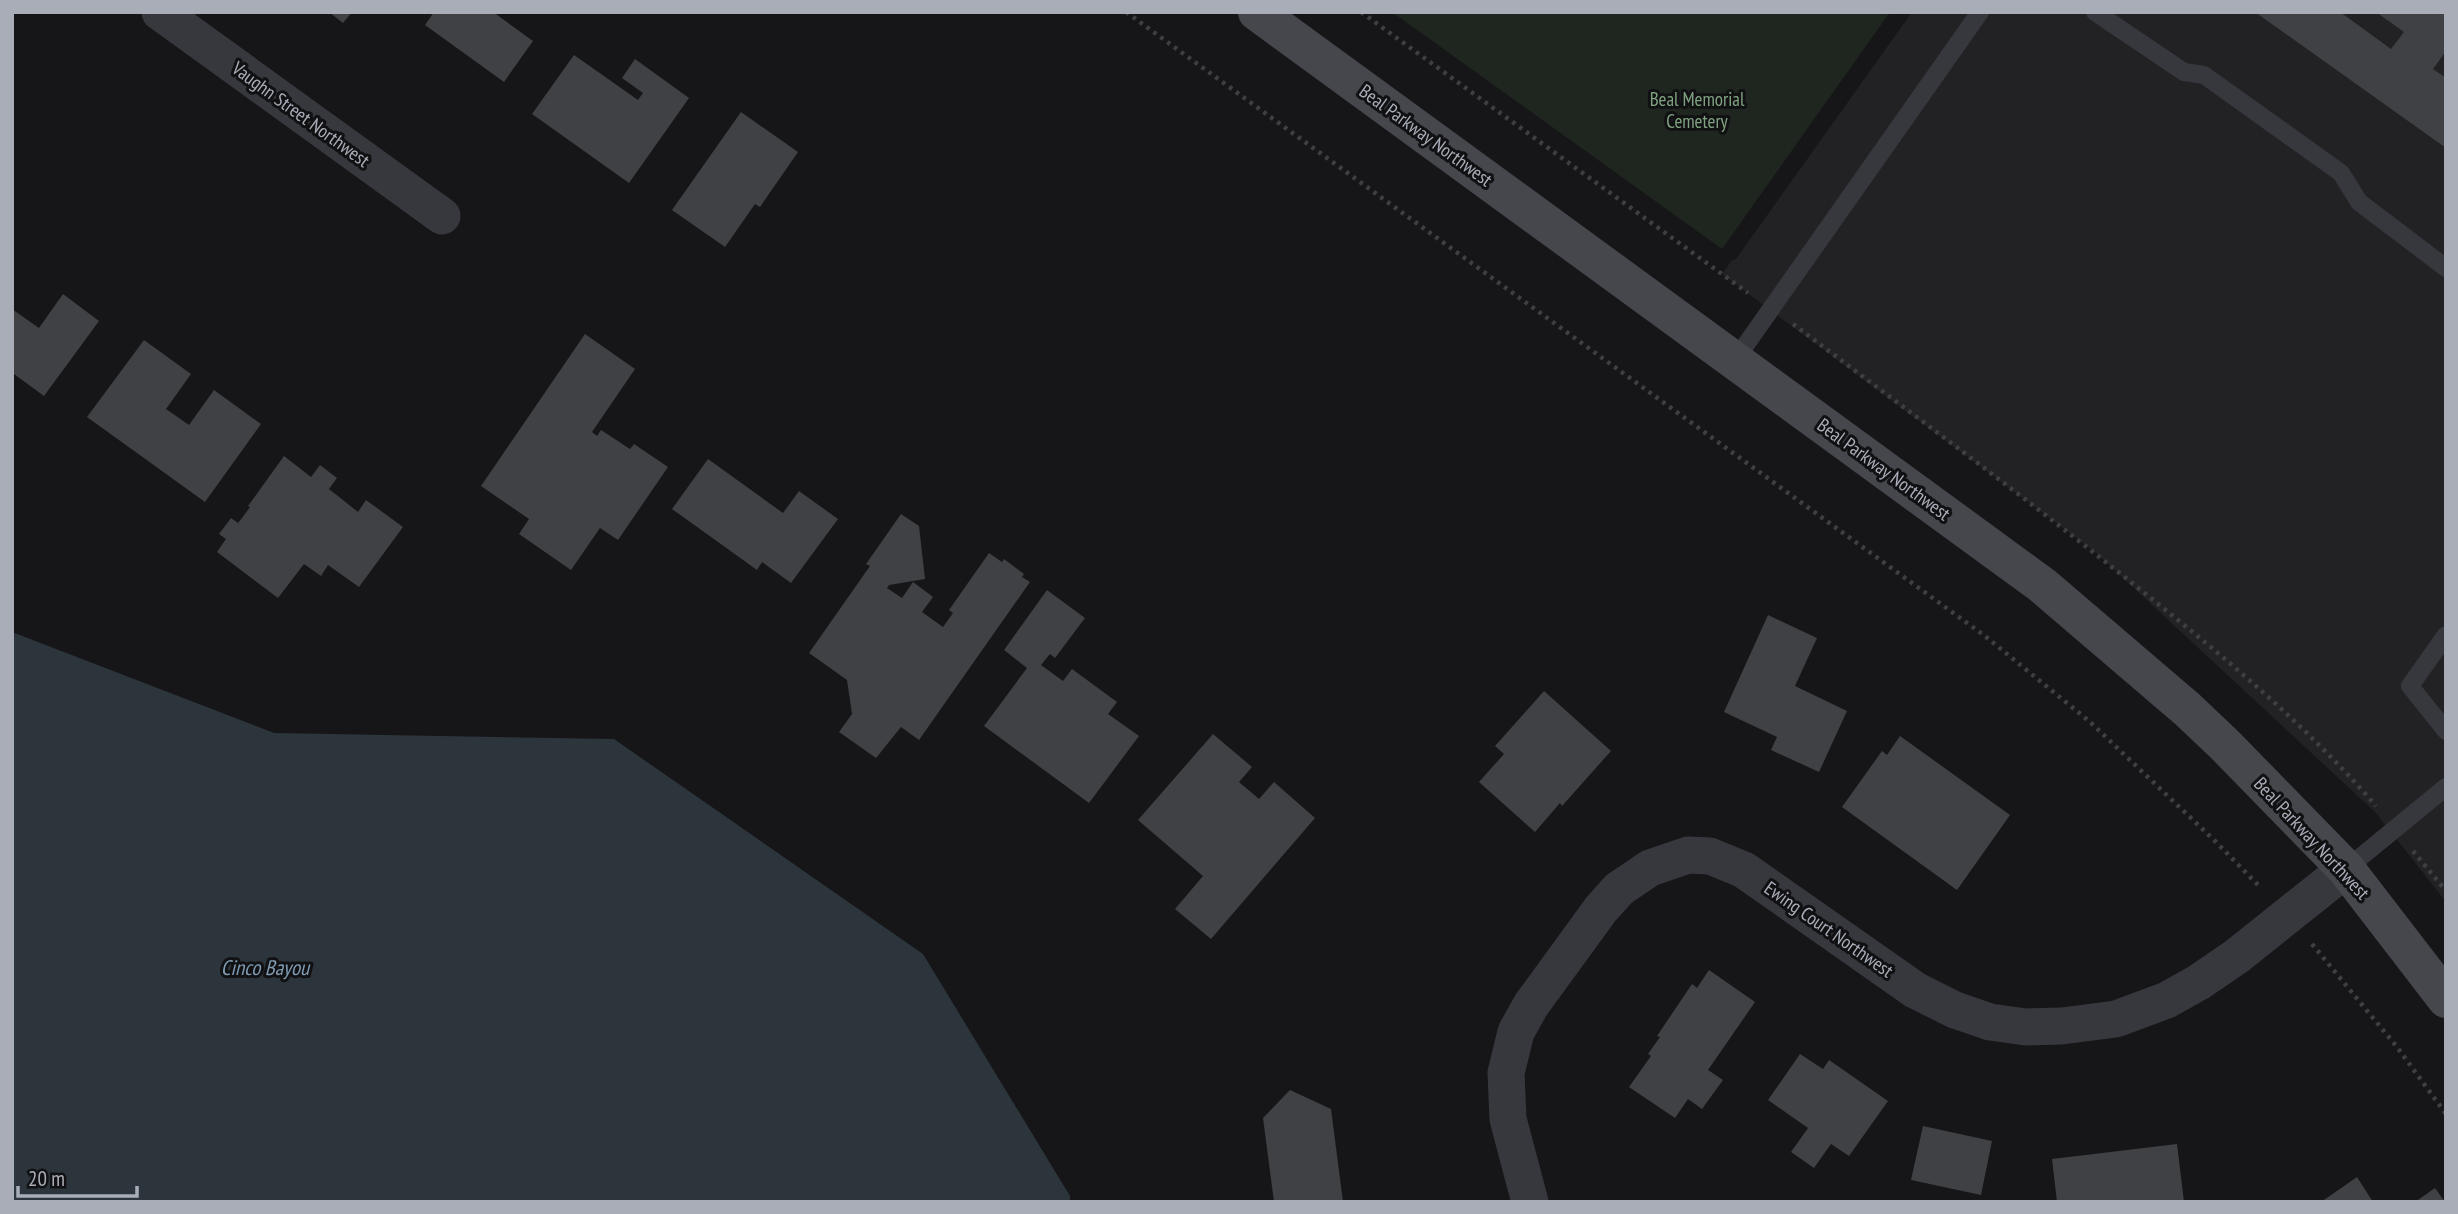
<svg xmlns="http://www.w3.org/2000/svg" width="2458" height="1214" font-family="'PT Sans Narrow',sans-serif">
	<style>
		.built { fill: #222225 }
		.green { fill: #1e261f }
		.water { fill: #2c353c }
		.building { fill: #404145 }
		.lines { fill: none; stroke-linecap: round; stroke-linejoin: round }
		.path { stroke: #3d3f44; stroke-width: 4.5; stroke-dasharray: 3.5 5; stroke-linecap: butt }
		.service { stroke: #37383d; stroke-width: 18 }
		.minor { stroke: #37383d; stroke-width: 37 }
		.secondary { stroke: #45474d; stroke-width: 38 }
		.labels { text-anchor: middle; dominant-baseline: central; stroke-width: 6; stroke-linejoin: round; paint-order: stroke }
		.park-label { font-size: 19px; fill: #7fa381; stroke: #111113 }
		.street-label { font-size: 19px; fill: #a8adb8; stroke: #111113 }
		.water-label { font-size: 21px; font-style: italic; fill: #7f9bb3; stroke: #111113 }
	</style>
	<rect width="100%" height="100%" fill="#161618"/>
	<path class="built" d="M1912,12h534v890l-70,-89 -281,-261 -373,-278 10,-14 4,-1z"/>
	<path class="green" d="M1392,12h498l-168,237z"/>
	<path class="water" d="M12,632l262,101 340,6 309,215 147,242v6h-1058z"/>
	<g class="building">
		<path d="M329,12h23l-9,11z"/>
		<path d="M434,12h59l40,29 -29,41 -79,-57z"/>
		<path d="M2255,12h85l51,37 13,-17 -28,-20h70v39l-13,18 13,9v70z"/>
		<path d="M574,55l64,45 5,-7 -21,-15 13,-19 54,39 -60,85 -97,-69z"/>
		<path d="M741,112l57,40 -38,55 -5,-3 -30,43 -53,-37z"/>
		<path d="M63,294l36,27 -55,75 -30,-22 -2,3v-68l27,19z"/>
		<path d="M585,334l50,35 -43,63 5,4 4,-6 29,19 4,-5 34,23 -50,73 -18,-12 -29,42 -52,-36 10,-15 -48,-33z"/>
		<path d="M144,340l47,34 -25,35 23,16 25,-35 47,34 -56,78 -118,-85z"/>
		<path d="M284,456l27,21 9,-12 17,13 -8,11 29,23 8,-12 37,27 -44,60 -31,-22 -7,11 -17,-12 -26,34 -61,-46 9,-13 -7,-5 12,-16 7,5 4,-5 8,-11 -2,-1z"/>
		<path d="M708,459l75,54 16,-22 39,28 -47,64 -29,-21 -5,8 -85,-61z"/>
		<path d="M901,514l18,12 6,53 -36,6 -2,3 15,10 11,-16 20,15 -11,15 21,15 10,-14 -4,-3 40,-57 13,9 2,-3 20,15 -2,3 8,5 -111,158 -18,-13 -25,31 -37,-26 13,-18 -5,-34 -38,-27 61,-87 -4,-2z"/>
		<path d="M1047,590l38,28 -30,40 -5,-4 -9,11 22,16 9,-12 45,33 -9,12 31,22 -50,67 -105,-77 43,-58 -23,-18z"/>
		<path d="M1768,615l49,23 -22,48 52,25 -28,61 -48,-22 6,-13 -53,-25z"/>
		<path d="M1544,691l67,60 -49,55 -2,-3 -25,29 -56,-50 25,-28 -9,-8z"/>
		<path d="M1213,734l39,33 -13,15 20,17 15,-17 41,36 -104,121 -36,-30 28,-33 -65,-56z"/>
		<path d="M1900,736l110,79 -53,75 -115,-83 40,-56 5,4z"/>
		<path d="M1709,970l46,32 -47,68 15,10 -21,29 -14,-10 -13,19 -46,-31 22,-31 -3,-2 12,-17 -3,-1 35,-52 5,4z"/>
		<path d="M1800,1054l23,15 6,-9 59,41 -39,55 -18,-12 -17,24 -23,-16 17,-24 -40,-28z"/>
		<path d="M1290,1090l41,19 12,93h-69l-11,-84z"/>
		<path d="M1923,1126l69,15 -11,54 -70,-15z"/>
		<path d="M2177,1144l7,58h-127l-5,-43z"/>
		<path d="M2357,1177l16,25h-52z"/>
		<path d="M2435,1188l10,14h-30z"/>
	</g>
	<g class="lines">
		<g class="path">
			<path d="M1126,12l859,624 104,85 126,120 46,47"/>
			<path d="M1361,12l387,281"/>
			<path d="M1793,324c110,83 221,165 329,251 89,71 179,144 254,231"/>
			<path d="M2413,851l33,40"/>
			<path d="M2312,944l85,103 49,67"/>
		</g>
		<g class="service">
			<path d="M2095,12l89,60 20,3 137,98 18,29 87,66"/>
			<path d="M1735,360l245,-348"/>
			<path d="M2446,635l-36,51 36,45"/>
			<path d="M2346,869l100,-82"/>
		</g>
		<g class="minor">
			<path d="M160,12l282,204"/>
			<path d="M1530,1202l-22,-83 -2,-46 10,-41 15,-27 70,-96 18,-20 31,-21 38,-13 22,1 34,14 171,120 40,20 35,12 36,5 36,-1 54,-7 51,-19 32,-18 38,-26 109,-87"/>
		</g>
		<path class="secondary" d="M1257,12l785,573 145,124 38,36 121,124 100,130"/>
	</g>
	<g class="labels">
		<g class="park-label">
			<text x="1697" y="99">Beal Memorial<tspan x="1697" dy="22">Cemetery</tspan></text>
		</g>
		<g class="street-label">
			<text transform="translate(301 114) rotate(36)">Vaughn Street Northwest</text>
			<text transform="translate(1426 135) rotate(36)">Beal Parkway Northwest</text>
			<text transform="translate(1884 469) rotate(36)">Beal Parkway Northwest</text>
			<text transform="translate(2312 838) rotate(47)">Beal Parkway Northwest</text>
			<text transform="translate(1829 929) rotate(35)">Ewing Court Northwest</text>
		</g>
		<g class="water-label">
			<text x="265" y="967">Cinco Bayou</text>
		</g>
	</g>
	<rect width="2458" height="1214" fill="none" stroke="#a8adb8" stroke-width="28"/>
	<path d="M18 1186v10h119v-10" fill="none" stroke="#a8adb8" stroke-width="3.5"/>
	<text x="28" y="1186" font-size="21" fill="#a8adb8" stroke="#111113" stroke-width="5" paint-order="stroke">20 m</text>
</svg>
